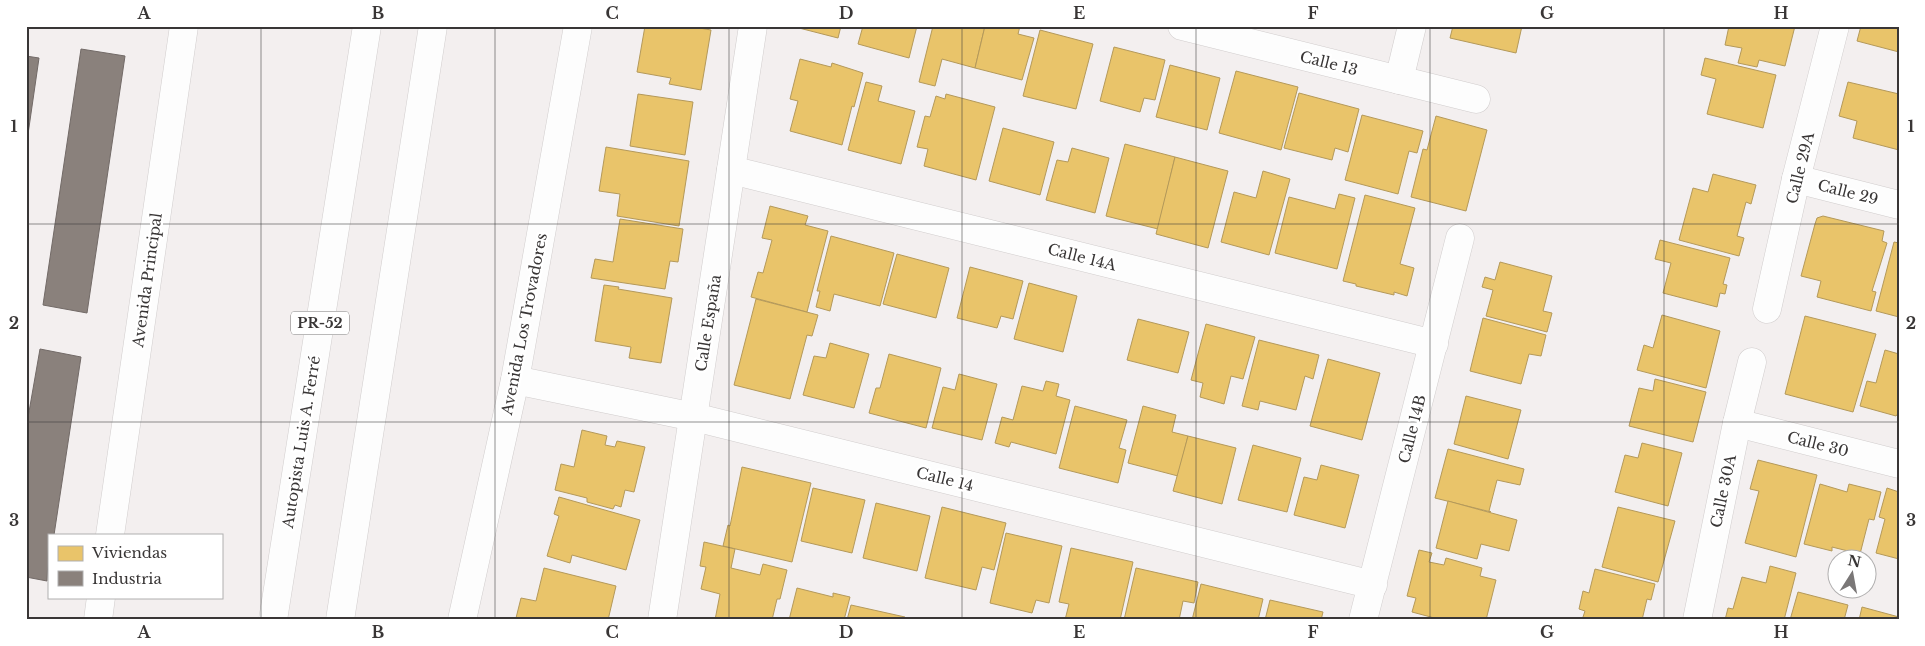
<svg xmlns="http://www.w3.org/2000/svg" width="1925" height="646" font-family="'Libre Baskerville',serif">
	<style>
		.homes { fill: #e9c46a; stroke: #b4995a }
		.industry { fill: #8a817c; stroke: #726a67 }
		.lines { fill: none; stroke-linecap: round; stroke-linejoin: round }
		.minor-casing { stroke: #d1cdcd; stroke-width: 29 }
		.motorway-casing { stroke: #d1cdcd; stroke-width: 29 }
		.minor { stroke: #fdfdfd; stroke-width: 28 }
		.motorway { stroke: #fdfdfd; stroke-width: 28 }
		.grid { fill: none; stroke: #393636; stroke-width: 1; stroke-opacity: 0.55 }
		.labels { text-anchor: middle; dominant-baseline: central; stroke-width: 5; stroke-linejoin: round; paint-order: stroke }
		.shield { fill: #fff; stroke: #747272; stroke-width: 1 }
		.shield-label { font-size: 14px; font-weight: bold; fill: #393636 }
		.street-label { font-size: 15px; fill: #393636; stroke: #fff }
		.neatline { fill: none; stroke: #393636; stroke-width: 2 }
		.grid-label { font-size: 16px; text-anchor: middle; font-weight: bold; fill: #393636 }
	</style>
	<rect width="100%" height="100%" fill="#f3efef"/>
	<g class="homes">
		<path d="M645,26h43l23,4 -10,60 -32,-6 2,-6 -34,-6z"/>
		<path d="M799,26h42l-3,12 -39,-10z"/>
		<path d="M863,26h54l-8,32 -51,-14z"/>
		<path d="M933,26h52l-10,42 -33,-9 -7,27 -16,-4z"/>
		<path d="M985,26h35l-2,8 16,4 -12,42 -47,-12z"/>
		<path d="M1453,26h69l-6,27 -66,-15z"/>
		<path d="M1729,26h66l-10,40 -26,-6 -2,7 -19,-4 4,-15 -17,-3z"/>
		<path d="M1861,26h38v26l-42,-11z"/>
		<path d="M1040,30l53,14 -17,65 -53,-13z"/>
		<path d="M1114,47l51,13 -10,40 -11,-2 -4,14 -40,-11z"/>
		<path d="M1705,58l71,17 -13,53 -56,-14 9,-35 -15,-4z"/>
		<path d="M800,59l31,8 1,-4 31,10 -9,34 -2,-1 -10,39 -52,-14 8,-30 -8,-2z"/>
		<path d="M1170,65l50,13 -13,52 -51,-13z"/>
		<path d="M1236,71l62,16 -17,63 -62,-17z"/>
		<path d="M866,82l16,4 -4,15 37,10 -14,53 -53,-14z"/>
		<path d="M1848,82l51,12v56l-46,-12 4,-17 -18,-5z"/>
		<path d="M1299,93l60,16 -11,43 -13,-4 -3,12 -48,-12z"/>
		<path d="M638,94l55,8 -8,53 -55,-9z"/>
		<path d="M946,94l49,13 -19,73 -52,-14 4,-17 -11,-2 8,-31 5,1 6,-21 9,3z"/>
		<path d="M1362,115l61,16 -6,22 -8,-2 -11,43 -53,-14z"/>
		<path d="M1436,116l51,14 -21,81 -55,-14 12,-48 4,1z"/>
		<path d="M1003,128l51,14 -14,53 -51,-14z"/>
		<path d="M1125,144l50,13 -17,72 -52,-13z"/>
		<path d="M606,147l83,14 -10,65 -62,-10 3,-22 -21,-3z"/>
		<path d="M1072,148l37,10 -14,55 -49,-13 11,-40 11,2z"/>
		<path d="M1175,157l53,14 -20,77 -52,-14z"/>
		<path d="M1263,171l27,8 -21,76 -48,-13 13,-50 22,6z"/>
		<path d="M1713,174l43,11 -5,19 -5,-2 -9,34 7,2 -5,18 -60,-16 14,-52 15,4z"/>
		<path d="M1339,194l16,4 -18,71 -62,-16 14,-56 46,12z"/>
		<path d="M1365,195l50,13 -15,56 14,4 -7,28 -13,-4v3l-38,-9v-2l-13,-3z"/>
		<path d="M770,206l38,10 -3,9 23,6 -21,81 -56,-15 7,-25 5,1 9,-33 -10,-2z"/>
		<path d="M1823,216l61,15 -2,10 5,2 -15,48 4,1 -5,19 -54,-14 4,-16 -20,-5 14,-52 2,-6z"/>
		<path d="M620,219l63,10 -5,33 -8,-1 -5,28 -74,-11 4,-19 18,3z"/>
		<path d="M831,236l63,17 -14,53 -46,-12 -4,17 -14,-4 4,-16h-3z"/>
		<path d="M1660,240l70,18 -7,26 4,1 -2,9 -5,-1 -3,14 -54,-14 8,-30 -16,-4z"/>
		<path d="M1894,242l5,1v74l-23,-6z"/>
		<path d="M897,254l52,14 -13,50 -53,-14z"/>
		<path d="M1500,262l52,14 -9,35 9,2 -5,19 -61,-16 7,-26 -11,-3 3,-10 10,3z"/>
		<path d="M970,267l53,14 -10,38 -12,-3 -4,12 -40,-10z"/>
		<path d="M1029,283l48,13 -14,56 -49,-13z"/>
		<path d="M604,285l15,2 -1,2 54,9 -11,65 -32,-5 2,-11 -36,-6z"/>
		<path d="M756,299l62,16 -6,21 -5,-1 -17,64 -56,-14z"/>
		<path d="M1662,315l58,16 -14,57 -69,-18 7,-25 9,3z"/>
		<path d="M1805,316l71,18 -23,78 -68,-18z"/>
		<path d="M1483,318l63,17 -5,21 -12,-2 -8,30 -51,-13z"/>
		<path d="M1138,319l51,13 -11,41 -51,-13z"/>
		<path d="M1206,324l49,13 -12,42 -12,-3 -7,28 -24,-7 3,-14 -12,-3z"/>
		<path d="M1259,340l60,15 -6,24 -8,-3 -9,34 -36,-9 -2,9 -16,-4z"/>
		<path d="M830,343l39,11 -15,54 -51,-13 11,-39 12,2z"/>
		<path d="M1885,350l14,4v58l-3,4 -36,-10 7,-25 9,2z"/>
		<path d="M889,354l52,14 -15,60 -57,-15 7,-25h4z"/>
		<path d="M1328,359l52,14 -18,67 -52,-14z"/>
		<path d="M959,374l38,10 -15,56 -50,-12 11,-41 12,3z"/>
		<path d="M1655,379l51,13 -13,50 -64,-16 10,-38 14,3z"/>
		<path d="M1046,381l13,3 -3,12 14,4 -14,54 -45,-12 -2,5 -14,-4 7,-26 11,3 9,-34 21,5z"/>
		<path d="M1466,396l55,14 -13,49 -54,-15z"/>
		<path d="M1075,406l52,14 -8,28 7,2 -8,33 -59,-15z"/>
		<path d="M1143,406l33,9 -4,17 16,4 -10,40 -50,-13z"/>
		<path d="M582,430l25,6 -2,9 10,2 2,-6 28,6 -11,45 -9,-2 -4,17 -6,-2 -2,4 -26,-7v-4l-32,-8 6,-26 13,3z"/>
		<path d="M1188,436l48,12 -14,56 -49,-13z"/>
		<path d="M1642,443l40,10 -14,53 -53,-14 10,-37 13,3z"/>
		<path d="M1253,445l48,13 -14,54 -49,-12z"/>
		<path d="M1448,449l76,20 -4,16 -23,-5 -8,31 2,1 -56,-14z"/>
		<path d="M1758,460l59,15 -21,82 -51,-14 14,-52 -9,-2z"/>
		<path d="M1321,465l38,10 -14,53 -51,-13 10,-38 13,3z"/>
		<path d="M742,467l69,16 -19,79 -69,-16 5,-21 2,1z"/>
		<path d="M1820,484l27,8 2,-8 32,8 -7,28 -5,-1 -9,35 -28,-7v4l-28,-7z"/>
		<path d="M813,488l52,12 -13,53 -51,-12z"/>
		<path d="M1887,488l12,4v67l-23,-6 9,-34 -6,-2z"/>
		<path d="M559,497l81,23 -14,50 -54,-15 -2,8 -23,-7 12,-40 -5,-2z"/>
		<path d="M1448,501l69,19 -8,31 -28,-7 -4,15 -41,-11z"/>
		<path d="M876,503l54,13 -13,55 -54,-13z"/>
		<path d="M942,507l64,16 -12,47 -12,-3 -6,23 -51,-12z"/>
		<path d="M1618,507l57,14 -17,61 -56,-15z"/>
		<path d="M1006,533l56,13 -13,57 -13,-3 -4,13 -42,-10z"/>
		<path d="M704,542l31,7 -4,19 29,7 3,-11 24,6 -7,29h-3l-5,21h-57l5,-26 -19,-5 5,-22 -6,-1z"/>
		<path d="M1071,548l62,14 -13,58h-55l4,-16 -10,-2z"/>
		<path d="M1419,550l13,3 -3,9 15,3 2,-7 36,10 -2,8 16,4 -10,40h-44l-30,-8 4,-14 -9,-2z"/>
		<path d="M1770,566l26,7 -12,47h-59l3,-12 5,1 9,-32 24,6z"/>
		<path d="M544,568l72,18 -8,34h-85l-7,-2 5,-20 15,3z"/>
		<path d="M1136,568l62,14 -4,21 -11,-2 -4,19h-55z"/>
		<path d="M1595,569l60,15 -4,16 -4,-1 -5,21h-60l3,-9 -6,-2 4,-18 6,2z"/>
		<path d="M1201,584l62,15 -5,21h-66z"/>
		<path d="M797,588l36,9v-4l17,4 -6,23h-55z"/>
		<path d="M1798,592l50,13 -4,15h-54z"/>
		<path d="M1270,600l53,12 -2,8h-56z"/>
		<path d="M851,605l54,12 -1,3h-57z"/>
		<path d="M1862,607l37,10v3h-40z"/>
	</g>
	<g class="industry">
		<path d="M81,49l44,7 -38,257 -44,-8z"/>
		<path d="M26,56l13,2 -13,90z"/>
		<path d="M40,349l41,8 -27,178h-5l-2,46 -21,-4v-148z"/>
	</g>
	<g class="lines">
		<g class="minor-casing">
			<g id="minor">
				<path d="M1182,26l294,73"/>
				<path d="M1399,80l13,-54"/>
				<path d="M731,170l703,174"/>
				<path d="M1796,179l103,26"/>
				<path d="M1767,309l29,-130 39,-153"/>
				<path d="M515,380l179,37 679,168"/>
				<path d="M1737,423l162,41"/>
				<path d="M110,535l74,-509"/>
				<path d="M98,620l3,-23"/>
				<path d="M462,620l53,-240 63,-354"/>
				<path d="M662,620l91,-594"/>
				<path d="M1363,620l97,-382"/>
				<path d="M1697,620l40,-197 15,-61"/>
			</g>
		</g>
		<g class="motorway-casing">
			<g id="motorway">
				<path d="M273,620l94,-594"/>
				<path d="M340,620l93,-594"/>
			</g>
		</g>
		<use href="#minor" class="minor"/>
		<use href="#motorway" class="motorway"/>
	</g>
	<path class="grid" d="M261,26v594M495,26v594M729,26v594M962,26v594M1196,26v594M1430,26v594M1664,26v594M26,224h1873M26,422h1873"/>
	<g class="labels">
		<rect class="shield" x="291" y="311.5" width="58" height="23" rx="4"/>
		<g class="shield-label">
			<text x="320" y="323">PR-52</text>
		</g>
		<g class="street-label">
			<text transform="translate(1329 63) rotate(14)">Calle 13</text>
			<text transform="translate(1800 168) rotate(-76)">Calle 29A</text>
			<text transform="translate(1848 192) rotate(14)">Calle 29</text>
			<text transform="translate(1082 257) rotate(14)">Calle 14A</text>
			<text transform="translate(147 280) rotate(-82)">Avenida Principal</text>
			<text transform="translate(708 323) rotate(-81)">Calle España</text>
			<text transform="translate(524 324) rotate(-79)">Avenida Los Trovadores</text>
			<text transform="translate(1412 429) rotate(-76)">Calle 14B</text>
			<text transform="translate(301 442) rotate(-81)">Autopista Luis A. Ferré</text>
			<text transform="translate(1818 444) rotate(14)">Calle 30</text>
			<text transform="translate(945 479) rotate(14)">Calle 14</text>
			<text transform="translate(1723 491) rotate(-78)">Calle 30A</text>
		</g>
	</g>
	<rect width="1925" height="646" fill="none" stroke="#ffffff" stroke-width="55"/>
	<rect x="48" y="534" width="175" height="65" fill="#ffffff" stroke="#b0afaf"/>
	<rect x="58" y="546" width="25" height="15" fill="#e9c46a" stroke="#b0afaf"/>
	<text x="92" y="558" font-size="15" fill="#393636">Viviendas</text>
	<rect x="58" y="571" width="25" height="15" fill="#8a817c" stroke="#b0afaf"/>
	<text x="92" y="584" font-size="15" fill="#393636">Industria</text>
	<g transform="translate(1852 574) rotate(11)"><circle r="24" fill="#ffffff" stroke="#b0afaf"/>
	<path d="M0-4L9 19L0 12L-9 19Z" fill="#7a7777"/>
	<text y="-8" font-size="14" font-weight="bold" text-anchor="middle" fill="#393636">N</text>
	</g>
	<rect x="28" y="28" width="1870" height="590" class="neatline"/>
	<g class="grid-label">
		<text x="144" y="19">A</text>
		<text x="378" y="19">B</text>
		<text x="612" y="19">C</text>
		<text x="846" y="19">D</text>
		<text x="1079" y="19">E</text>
		<text x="1313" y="19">F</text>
		<text x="1547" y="19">G</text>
		<text x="1781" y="19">H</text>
		<text x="14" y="132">1</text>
		<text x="1911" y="132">1</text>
		<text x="14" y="329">2</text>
		<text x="1911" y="329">2</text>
		<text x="14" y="526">3</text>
		<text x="1911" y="526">3</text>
		<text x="144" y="638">A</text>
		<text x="378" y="638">B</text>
		<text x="612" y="638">C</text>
		<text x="846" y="638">D</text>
		<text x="1079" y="638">E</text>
		<text x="1313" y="638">F</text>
		<text x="1547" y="638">G</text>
		<text x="1781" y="638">H</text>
	</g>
</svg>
